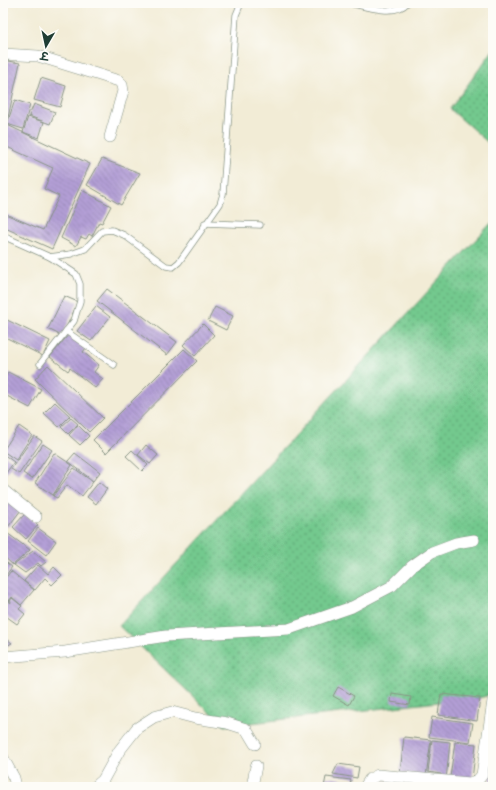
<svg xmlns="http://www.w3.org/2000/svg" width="496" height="790" font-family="'Patrick Hand','Playpen Sans Deva',sans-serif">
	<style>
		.green { fill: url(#green-dots); stroke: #498361 }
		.building { fill: url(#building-back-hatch) }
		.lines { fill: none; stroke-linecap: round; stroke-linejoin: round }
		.service-casing { stroke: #889485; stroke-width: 7 }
		.minor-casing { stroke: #889485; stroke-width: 12 }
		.service { stroke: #fff; stroke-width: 5.5 }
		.minor { stroke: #fff; stroke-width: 11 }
	</style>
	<defs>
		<pattern id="green-dots" width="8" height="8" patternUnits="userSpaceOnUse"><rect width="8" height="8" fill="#73c98e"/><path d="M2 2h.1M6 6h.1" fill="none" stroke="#5ea475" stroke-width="1.8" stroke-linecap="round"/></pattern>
		<pattern id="building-back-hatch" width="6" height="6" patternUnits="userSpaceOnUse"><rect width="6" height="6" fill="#b39fd6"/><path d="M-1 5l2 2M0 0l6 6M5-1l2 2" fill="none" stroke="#9183ae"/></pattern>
	</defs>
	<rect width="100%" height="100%" fill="#fdfcf7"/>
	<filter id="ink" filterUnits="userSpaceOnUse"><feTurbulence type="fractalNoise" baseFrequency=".025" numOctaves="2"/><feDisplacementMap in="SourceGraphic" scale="8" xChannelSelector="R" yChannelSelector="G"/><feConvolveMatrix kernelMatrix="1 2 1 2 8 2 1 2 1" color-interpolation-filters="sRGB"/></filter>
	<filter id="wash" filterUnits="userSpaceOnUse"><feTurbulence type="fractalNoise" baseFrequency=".012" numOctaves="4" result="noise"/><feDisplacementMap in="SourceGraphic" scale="16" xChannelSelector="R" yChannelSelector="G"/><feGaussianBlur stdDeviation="0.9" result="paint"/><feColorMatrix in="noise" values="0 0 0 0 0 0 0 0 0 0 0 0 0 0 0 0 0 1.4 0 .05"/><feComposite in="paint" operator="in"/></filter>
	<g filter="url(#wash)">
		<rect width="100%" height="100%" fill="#f2ecd6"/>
		<g class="green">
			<path d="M493,50v97l-43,-38z"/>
			<path d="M493,221v473l-10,3 -259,29 -105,-100z"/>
		</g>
		<g id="blocks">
			<g class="building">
				<path d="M3,60l17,3 -13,59 -4,-3z"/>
				<path d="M41,78l25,8 -6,21 -26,-7z"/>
				<path d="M15,100l15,5 -7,24 -16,-5z"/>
				<path d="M34,104l21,8 -5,12 -21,-8z"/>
				<path d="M28,117l16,5 -5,16 -16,-6z"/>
				<path d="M3,123l87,41 -38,85 -49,-22v-14l40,17 16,-34 -15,-7 9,-21 -46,-21 -4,9z"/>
				<path d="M102,159l38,14 -19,32 -34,-20z"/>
				<path d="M82,190l29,16 -9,17 -3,-1 -7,14 -3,-2 -3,5 -5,-2 -5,9 -15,-8z"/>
				<path d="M107,289l70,53 -10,13 -70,-54z"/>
				<path d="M64,296l14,6 -16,34 -14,-7z"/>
				<path d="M96,306l14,11 -19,24 -14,-10z"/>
				<path d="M215,307l18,9 -7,14 -18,-9z"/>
				<path d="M3,318l47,23 -7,15 -40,-20z"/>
				<path d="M203,324l11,11 -19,21 -12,-11z"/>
				<path d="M69,334l17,14 -3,4 16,13 -5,7 9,7 -8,9 -25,-20 -2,3 -18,-14z"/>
				<path d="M184,349l13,12 -91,92 -13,-13z"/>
				<path d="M48,365l55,53 -14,14 -54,-53z"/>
				<path d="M8,372l33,17 -11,19 -27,-14v-12z"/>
				<path d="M55,402l15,14 -11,11 -15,-14z"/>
				<path d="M71,418l7,6 -10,10 -7,-7z"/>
				<path d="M78,425l11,11 -9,9 -11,-10z"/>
				<path d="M19,426l13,9 -16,25 -13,-9z"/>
				<path d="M34,436l8,5 -23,33 -8,-5z"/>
				<path d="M43,444l9,6 -20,29 -9,-6z"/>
				<path d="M146,445l12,10 -8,9 -12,-9z"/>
				<path d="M132,450l16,15 -6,6 -16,-15z"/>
				<path d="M54,453l18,12 -19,30 -18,-12z"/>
				<path d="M75,453l25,19 -7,9 -25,-20z"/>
				<path d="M3,454l11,8 -11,15z"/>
				<path d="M74,468l19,14 -11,14 -15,-11 -10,13 -4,-2z"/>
				<path d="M99,482l8,7 -11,15 -9,-7z"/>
				<path d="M3,497l18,13 -13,17 -5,-4z"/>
				<path d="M25,514l13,11 -12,14 -13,-12z"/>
				<path d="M38,528l18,13 -10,14 -18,-14z"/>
				<path d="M7,533l23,17 -17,15 -10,-9v-17z"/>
				<path d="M33,551l13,11 -5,4 -3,-3 -13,10 -11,-8z"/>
				<path d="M3,560l9,7 -9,12z"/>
				<path d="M38,565l10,9 6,-7 8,8 -10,10 -7,-7 -10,12 -11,-9z"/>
				<path d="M11,571l23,19 -13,15 -9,-8 -3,4 -6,-5v-15z"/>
				<path d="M3,597l8,6 -1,-2 2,-3 10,8 -3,3 6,5 -8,10 -14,-10z"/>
				<path d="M3,636l9,7 -9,5z"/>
				<path d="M338,687l16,9 -5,9 -16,-9z"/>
				<path d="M392,694l19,3 -1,8 -19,-3z"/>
				<path d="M441,694l39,4 -3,23 -39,-6z"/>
				<path d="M432,717l41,6 -3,19 -41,-5z"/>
				<path d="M404,737l27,3 -5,36 -26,-3z"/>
				<path d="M432,740l18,2 -4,38h-6l1,-6 -13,-2z"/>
				<path d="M455,742l21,2 -4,36 -22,-3z"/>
				<path d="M492,761h1v23h-3z"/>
				<path d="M338,764l21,3 -2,11 -24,-4z"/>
				<path d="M326,777l25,3 -1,7h-26z"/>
				<path d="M384,781l16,3v3h-16z"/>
				<path d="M369,784l14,2v1h-14z"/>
				<path d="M402,784l15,2v1h-16z"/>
			</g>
		</g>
	</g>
	<g filter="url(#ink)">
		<use href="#blocks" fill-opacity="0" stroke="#889485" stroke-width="1"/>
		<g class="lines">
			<g class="service-casing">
				<g id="service">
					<path d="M349,3c16,3 46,14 58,0"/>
					<path d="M205,223l55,2"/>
					<path d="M3,236l47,21 21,-3 14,-5 17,-18 10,-1 12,5 42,31 7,1 6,-5 41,-58 3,-10 13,-179 5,-12"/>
					<path d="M66,331l48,34"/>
					<path d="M40,364l34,-43 6,-20v-17l-4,-10 -26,-17"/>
				</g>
			</g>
			<g class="minor-casing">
				<g id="minor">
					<path d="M3,54l35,2 81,25 3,4 1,6 -13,46"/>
					<path d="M3,490l33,27"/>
					<path d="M3,657l62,-5 101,-16 123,-7 63,-22 40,-21 20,-20 20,-14 24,-9 18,-3"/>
					<path d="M3,758l11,20 2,9"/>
					<path d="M95,787l8,-7 16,-29 18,-23 17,-11 18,-5 23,6 32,5 19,6 9,15"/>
					<path d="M252,787l4,-21"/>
					<path d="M365,787l5,-8 8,-4 92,8 8,-3 4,-5 11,-74"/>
				</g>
			</g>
			<use href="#service" class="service"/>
			<use href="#minor" class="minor"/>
		</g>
	</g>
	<rect width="496" height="790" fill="none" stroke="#fdfcf7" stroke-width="16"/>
	<g transform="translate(46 46) rotate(189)" stroke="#fdfcf7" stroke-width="3" paint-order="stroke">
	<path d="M0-3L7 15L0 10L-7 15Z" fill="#1f3d34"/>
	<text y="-6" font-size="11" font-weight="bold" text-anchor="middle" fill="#1f3d34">उ</text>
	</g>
</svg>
